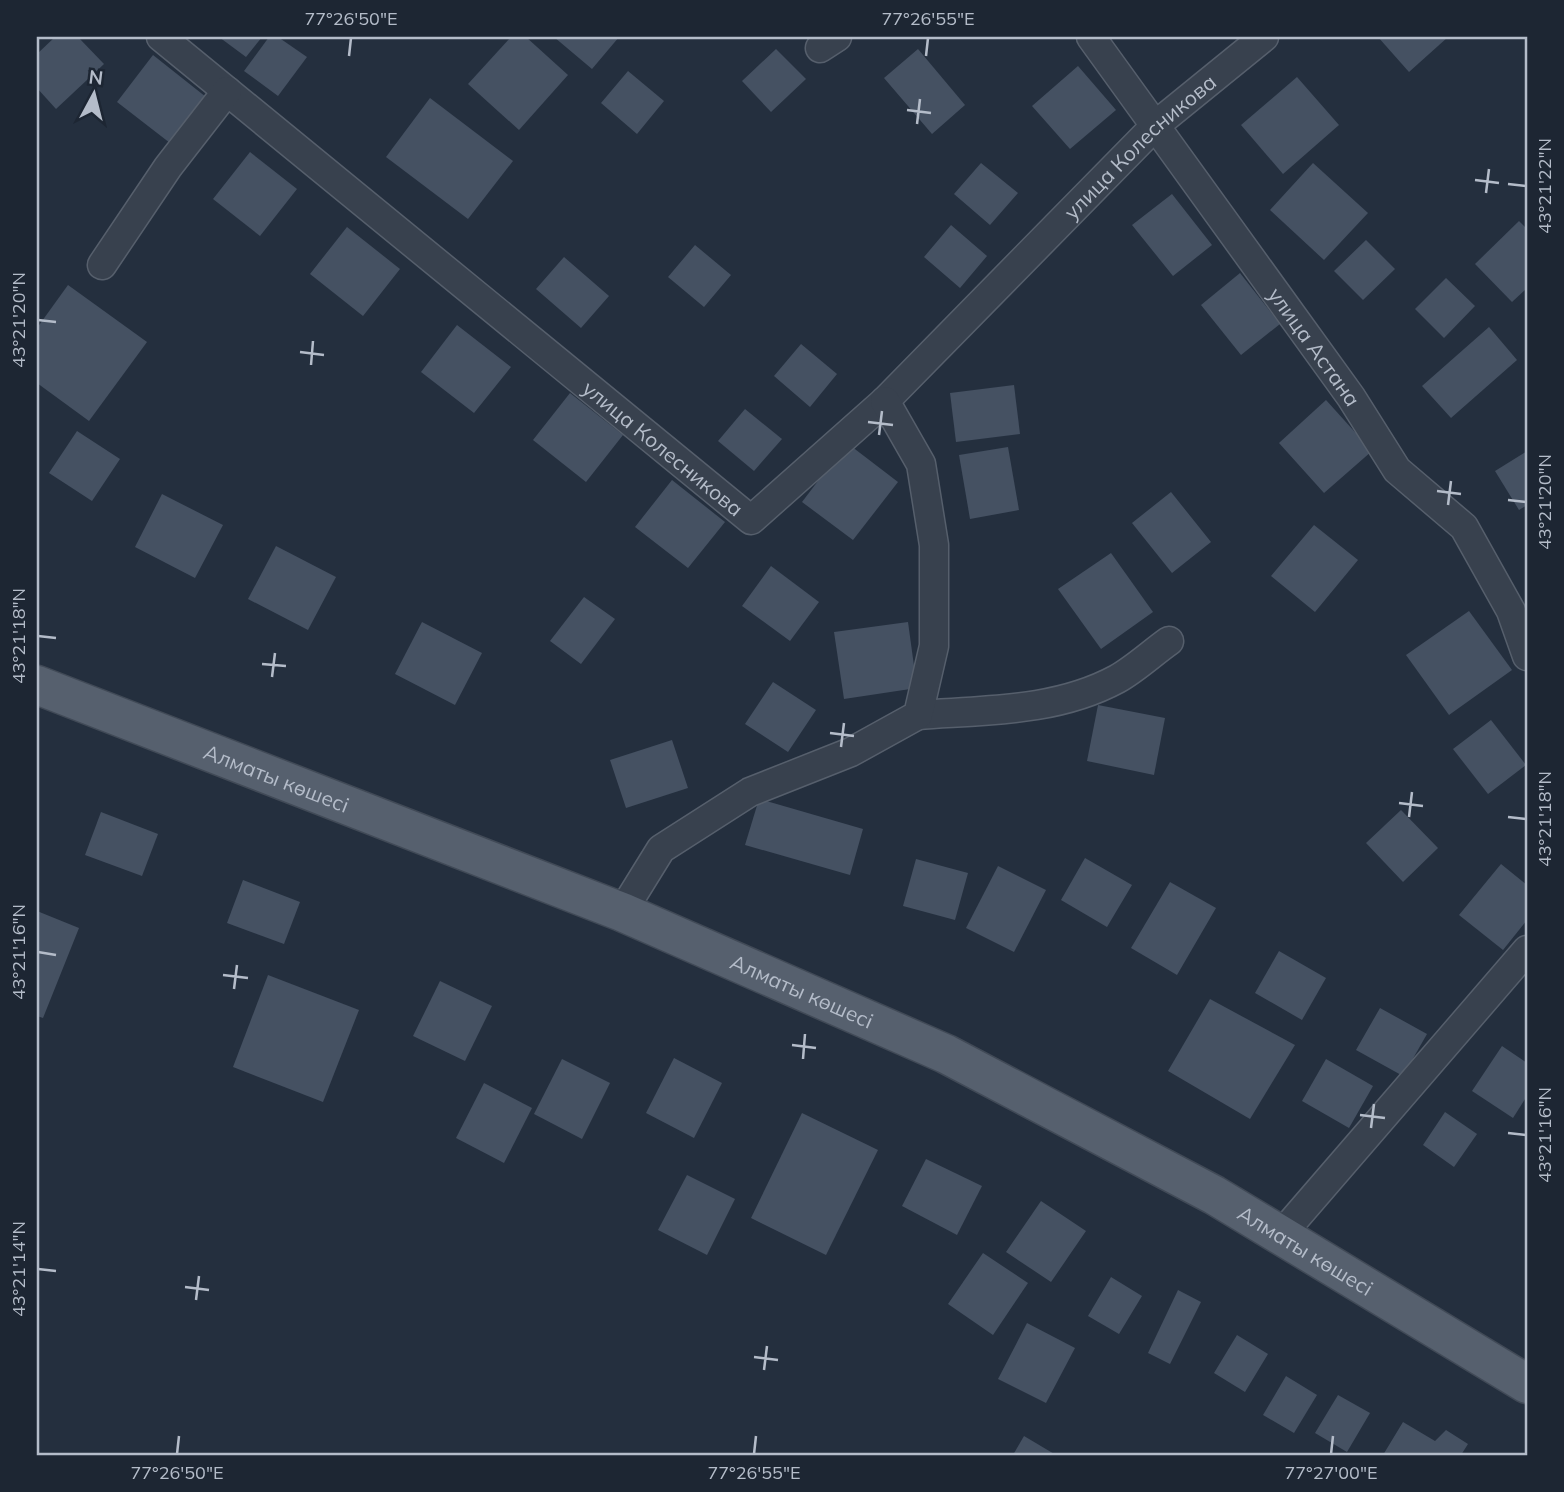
<svg xmlns="http://www.w3.org/2000/svg" width="1564" height="1492" font-family="Mulish,sans-serif">
	<style>
		.building { fill: #455162 }
		.lines { fill: none; stroke-linecap: round; stroke-linejoin: round }
		.minor-casing { stroke: #565f6c; stroke-width: 31 }
		.primary-casing { stroke: #414a57; stroke-width: 41 }
		.minor { stroke: #38414e; stroke-width: 28 }
		.primary { stroke: #56606e; stroke-width: 38 }
		.ticks { fill: none; stroke: #b4bcc9; stroke-width: 2.5 }
		.labels { text-anchor: middle; dominant-baseline: central; stroke-width: 6; stroke-linejoin: round; paint-order: stroke }
		.street-label { font-size: 21px; fill: #b4bcc9; stroke: #1d2633 }
		.neatline { fill: none; stroke: #b4bcc9; stroke-width: 2.5 }
		.ticks-label { font-size: 18px; text-anchor: middle; fill: #b4bcc9 }
	</style>
	<rect width="100%" height="100%" fill="#242f3e"/>
	<g class="building">
		<path d="M55,37h23l26,27 -48,45 -19,-21v-34z"/>
		<path d="M219,37h43l-16,20z"/>
		<path d="M269,37h9l29,20 -29,39 -34,-25z"/>
		<path d="M511,37h15l42,38 -49,55 -51,-46z"/>
		<path d="M554,37h65l-27,32z"/>
		<path d="M1378,37h70l-39,35z"/>
		<path d="M776,49l30,30 -35,33 -29,-31z"/>
		<path d="M918,49l47,56 -33,29 -48,-56z"/>
		<path d="M153,55l53,42 -36,46 -53,-41z"/>
		<path d="M1078,66l38,44 -46,39 -38,-43z"/>
		<path d="M628,71l36,30 -27,33 -36,-31z"/>
		<path d="M1297,77l42,48 -56,49 -42,-49z"/>
		<path d="M430,98l83,63 -45,58 -82,-62z"/>
		<path d="M250,152l47,37 -37,47 -47,-37z"/>
		<path d="M981,163l37,30 -28,32 -36,-31z"/>
		<path d="M1313,163l55,50 -44,47 -54,-50z"/>
		<path d="M1172,194l40,51 -39,31 -41,-51z"/>
		<path d="M1519,221l8,8v59l-15,14 -37,-38z"/>
		<path d="M951,225l36,31 -27,32 -36,-31z"/>
		<path d="M347,227l53,42 -37,47 -53,-42z"/>
		<path d="M1366,240l29,29 -32,31 -29,-29z"/>
		<path d="M695,245l36,30 -27,32 -36,-30z"/>
		<path d="M564,257l45,39 -28,32 -45,-39z"/>
		<path d="M1240,273l40,51 -39,31 -40,-50z"/>
		<path d="M1446,278l29,28 -31,32 -29,-29z"/>
		<path d="M68,285l79,57 -58,79 -52,-38v-55z"/>
		<path d="M457,325l54,42 -37,46 -53,-41z"/>
		<path d="M1489,327l28,33 -66,58 -29,-32z"/>
		<path d="M801,344l36,30 -27,33 -36,-31z"/>
		<path d="M1014,385l6,49 -64,8 -6,-49z"/>
		<path d="M570,393l53,42 -37,47 -53,-42z"/>
		<path d="M1326,400l46,51 -48,42 -45,-50z"/>
		<path d="M745,409l37,30 -28,32 -36,-30z"/>
		<path d="M77,431l43,28 -28,42 -43,-28z"/>
		<path d="M847,443l51,39 -45,58 -51,-38z"/>
		<path d="M1008,447l11,63 -49,9 -11,-64z"/>
		<path d="M1527,451v54l-8,5 -24,-39z"/>
		<path d="M672,480l53,42 -37,46 -53,-41z"/>
		<path d="M1171,492l40,50 -39,31 -40,-50z"/>
		<path d="M162,494l61,31 -28,53 -60,-31z"/>
		<path d="M1314,525l44,35 -43,52 -44,-36z"/>
		<path d="M276,546l60,31 -28,53 -60,-31z"/>
		<path d="M1111,553l42,59 -52,37 -43,-60z"/>
		<path d="M771,566l48,36 -29,39 -48,-35z"/>
		<path d="M584,597l31,22 -34,45 -31,-23z"/>
		<path d="M1469,611l43,59 -63,45 -43,-60z"/>
		<path d="M422,622l60,31 -27,52 -60,-31z"/>
		<path d="M908,622l9,66 -73,11 -10,-67z"/>
		<path d="M773,682l43,28 -28,42 -43,-28z"/>
		<path d="M1098,705l67,13 -11,57 -67,-14z"/>
		<path d="M1491,720l35,45 -38,29 -35,-45z"/>
		<path d="M672,740l16,48 -62,20 -16,-48z"/>
		<path d="M759,799l104,30 -13,46 -105,-30z"/>
		<path d="M1401,810l37,38 -35,34 -37,-39z"/>
		<path d="M101,812l57,22 -16,42 -57,-21z"/>
		<path d="M1085,858l47,27 -25,42 -46,-27z"/>
		<path d="M916,859l52,14 -13,47 -52,-14z"/>
		<path d="M1501,864l26,21v35l-24,30 -44,-35z"/>
		<path d="M998,866l48,24 -32,62 -48,-24z"/>
		<path d="M243,880l57,22 -16,42 -57,-21z"/>
		<path d="M1170,882l46,26 -39,67 -46,-27z"/>
		<path d="M37,911l42,17 -36,90 -6,-2z"/>
		<path d="M1279,951l47,27 -24,42 -47,-27z"/>
		<path d="M268,975l91,35 -36,92 -90,-35z"/>
		<path d="M440,981l52,25 -27,55 -52,-25z"/>
		<path d="M1210,999l85,46 -45,74 -82,-48z"/>
		<path d="M1380,1008l47,26 -24,42 -47,-26z"/>
		<path d="M1502,1046l25,17v33l-14,22 -41,-27z"/>
		<path d="M674,1058l48,25 -28,55 -48,-25z"/>
		<path d="M562,1059l48,24 -28,56 -48,-25z"/>
		<path d="M1326,1059l47,27 -24,42 -47,-27z"/>
		<path d="M484,1083l48,25 -28,55 -48,-25z"/>
		<path d="M1445,1112l32,22 -23,33 -31,-22z"/>
		<path d="M802,1113l76,37 -52,105 -75,-37z"/>
		<path d="M926,1159l56,27 -25,49 -55,-29z"/>
		<path d="M687,1175l48,24 -28,56 -49,-25z"/>
		<path d="M1041,1201l45,30 -35,51 -45,-30z"/>
		<path d="M983,1253l45,30 -35,52 -45,-31z"/>
		<path d="M1111,1277l31,19 -23,38 -31,-18z"/>
		<path d="M1178,1290l23,12 -31,62 -22,-11z"/>
		<path d="M1027,1323l48,25 -29,55 -48,-24z"/>
		<path d="M1237,1335l31,19 -23,38 -31,-19z"/>
		<path d="M1286,1376l31,19 -23,38 -31,-18z"/>
		<path d="M1338,1395l32,18 -23,39 -32,-19z"/>
		<path d="M1403,1422l32,19 11,-11 22,14 -7,11h-78z"/>
		<path d="M1024,1436l32,19h-43z"/>
	</g>
	<g class="lines">
		<g class="minor-casing">
			<g id="minor">
				<path id="s1" d="M161,37l590,483 134,-119 272,-277 107,-87"/>
				<path id="s2" d="M1091,37l260,360 46,73 67,57 47,84 16,45"/>
				<path d="M820,48l17,-11"/>
				<path d="M102,265l66,-98 59,-76"/>
				<path d="M918,715c67,-5 138,-3 199,-36 18,-10 35,-26 52,-38"/>
				<path d="M622,912l39,-63 89,-57 101,-40 67,-37 16,-69v-101l-13,-81 -36,-63"/>
				<path d="M1280,1236l247,-286"/>
			</g>
		</g>
		<g class="primary-casing">
			<g id="primary">
				<path id="s3" d="M37,685l585,227 324,142 268,141 313,189"/>
			</g>
		</g>
		<use href="#minor" class="minor"/>
		<use href="#primary" class="primary"/>
	</g>
	<path class="ticks" d="M349,56l2,-18M926,56l2,-18M907,110l24,3M917,124l3,-25M1475,180l24,3M1508,184l18,2M1486,193l3,-24M38,320l18,2M300,352l24,3M311,365l2,-24M868,422l25,3M879,435l3,-24M1437,491l24,3M1508,500l18,2M1448,505l3,-24M38,636l18,2M262,664l24,2M272,677l3,-24M830,733l24,3M841,747l3,-24M1399,803l24,3M1409,817l3,-25M1508,817l18,2M38,952l18,3M223,975l25,3M234,989l3,-24M792,1045l24,3M803,1059l2,-25M1360,1115l25,3M1371,1128l3,-24M1508,1133l18,2M38,1269l18,2M185,1287l24,3M196,1300l3,-24M754,1357l24,3M764,1370l3,-24M177,1454l2,-18M754,1454l2,-18M1331,1454l2,-18"/>
	<g class="labels">
		<g class="street-label">
			<text stroke="none"><textPath href="#s1" startOffset="1302">улица Колесникова</textPath></text>
			<text stroke="none"><textPath href="#s2" startOffset="382">улица Астана</textPath></text>
			<text stroke="none"><textPath href="#s1" startOffset="649">улица Колесникова</textPath></text>
			<text stroke="none"><textPath href="#s3" startOffset="257">Алматы көшесі</textPath></text>
			<text stroke="none"><textPath href="#s3" startOffset="824">Алматы көшесі</textPath></text>
			<text stroke="none"><textPath href="#s3" startOffset="1391">Алматы көшесі</textPath></text>
		</g>
	</g>
	<rect width="1564" height="1492" fill="none" stroke="#1d2633" stroke-width="77"/>
	<g transform="translate(94 94) rotate(7)" stroke="#1d2633" stroke-width="5" paint-order="stroke">
	<path d="M0-5L12 26L0 18L-12 26Z" fill="#b4bcc9"/>
	<text y="-10" font-size="19" font-weight="bold" text-anchor="middle" fill="#b4bcc9">N</text>
	</g>
	<rect x="38" y="38" width="1488" height="1416" class="neatline"/>
	<g class="ticks-label">
		<text x="351" y="25">77°26'50"E</text>
		<text x="928" y="25">77°26'55"E</text>
		<text transform="translate(1545 186) rotate(-90)" y="6">43°21'22"N</text>
		<text transform="translate(19 320) rotate(-90)" y="6">43°21'20"N</text>
		<text transform="translate(1545 502) rotate(-90)" y="6">43°21'20"N</text>
		<text transform="translate(19 636) rotate(-90)" y="6">43°21'18"N</text>
		<text transform="translate(1545 819) rotate(-90)" y="6">43°21'18"N</text>
		<text transform="translate(19 952) rotate(-90)" y="6">43°21'16"N</text>
		<text transform="translate(1545 1135) rotate(-90)" y="6">43°21'16"N</text>
		<text transform="translate(19 1269) rotate(-90)" y="6">43°21'14"N</text>
		<text x="177" y="1479">77°26'50"E</text>
		<text x="754" y="1479">77°26'55"E</text>
		<text x="1331" y="1479">77°27'00"E</text>
	</g>
</svg>
